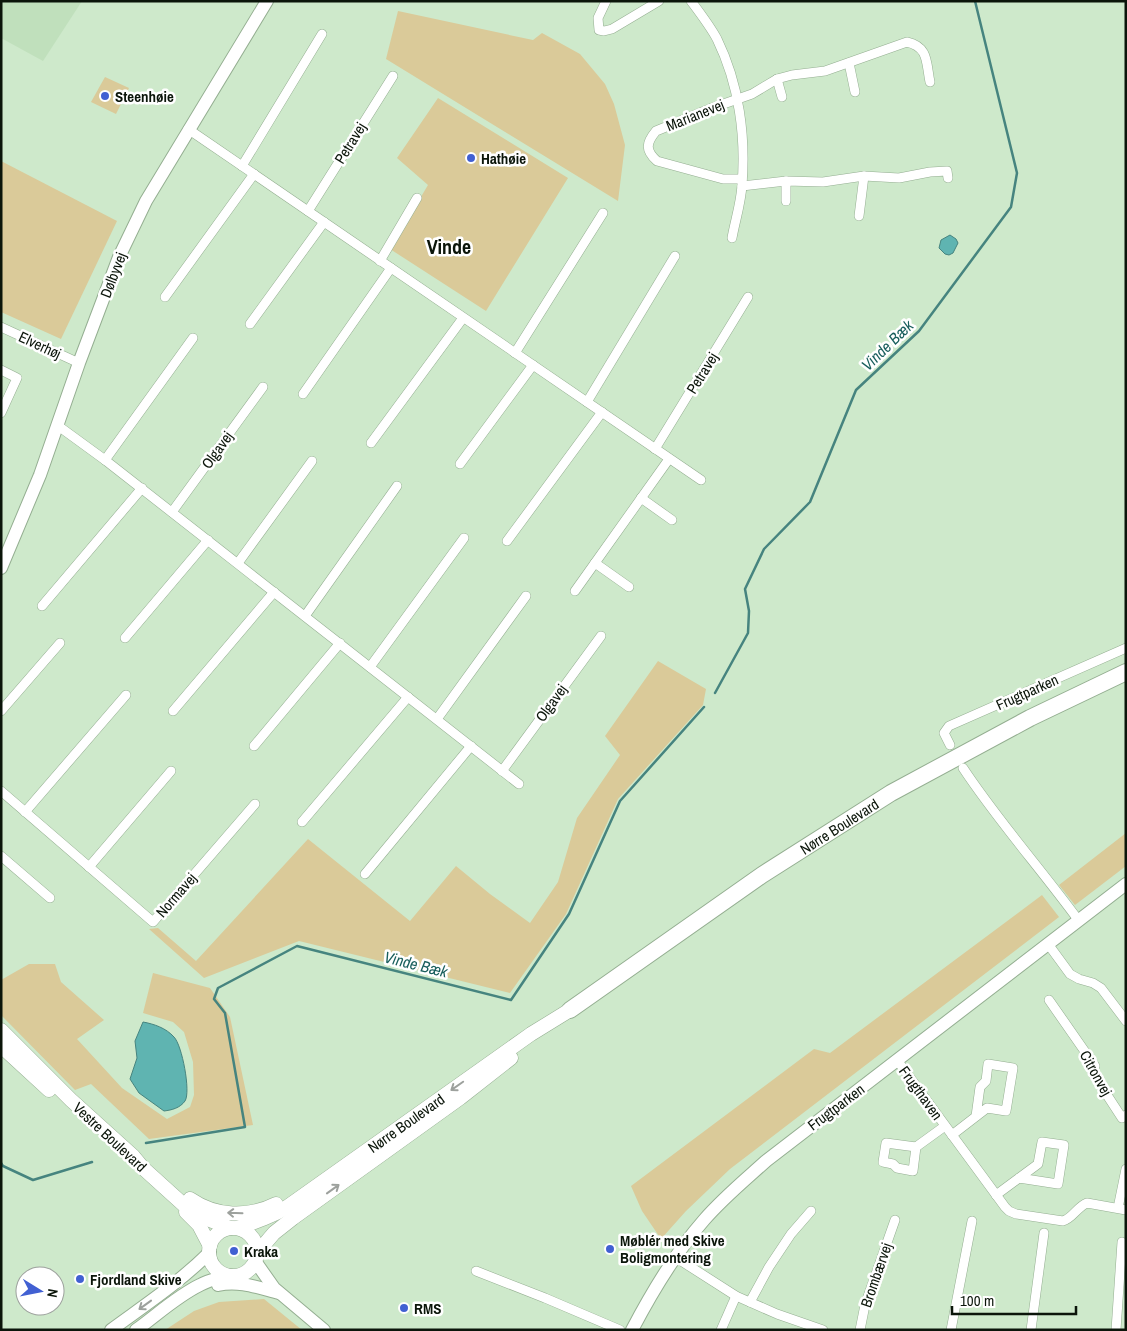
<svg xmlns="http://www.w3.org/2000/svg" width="1127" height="1331" font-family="'Archivo Narrow',sans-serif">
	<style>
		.built { fill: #c0e0bc }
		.green { fill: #daca99 }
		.water { fill: #5fb4b1; stroke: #46847f }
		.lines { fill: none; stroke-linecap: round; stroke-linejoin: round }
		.stream { stroke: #46847f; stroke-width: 2.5 }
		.street-casing { stroke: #94ae91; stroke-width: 10 }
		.secondary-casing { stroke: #94ae91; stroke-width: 14 }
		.primary-casing { stroke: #94ae91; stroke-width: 15 }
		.highway-casing { stroke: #94ae91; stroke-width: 18 }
		.street { stroke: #fff; stroke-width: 9 }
		.secondary { stroke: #fff; stroke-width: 12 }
		.primary { stroke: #fff; stroke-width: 14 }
		.highway { stroke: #fff; stroke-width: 16 }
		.oneway { stroke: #9da19d }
		.poi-dot { fill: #4160d2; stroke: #fff; stroke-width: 2 }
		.labels { text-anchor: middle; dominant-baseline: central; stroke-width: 5; stroke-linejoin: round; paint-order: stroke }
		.poi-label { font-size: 15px; font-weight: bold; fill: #0b150a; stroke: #fff; text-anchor: start }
		.street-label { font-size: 15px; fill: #0b150a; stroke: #fff }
		.water-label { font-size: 16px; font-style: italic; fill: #195f5d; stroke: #fff }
		.district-label { font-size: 20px; font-weight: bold; fill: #0b150a; stroke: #fff }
	</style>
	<rect width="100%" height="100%" fill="#cee9cb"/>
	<path class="built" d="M1,1h81l-39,60 -42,-23z"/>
	<g class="green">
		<path d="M398,11l135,29 9,-7 38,21 25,30 9,20 11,41 -7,56 -232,-142z"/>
		<path d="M105,77l24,11 -13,26 -25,-12z"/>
		<path d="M438,98l130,80 -82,133 -96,-62 38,-64 -31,-27z"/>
		<path d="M1,161l116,60 -56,118 -60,-27z"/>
		<path d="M658,661l48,28 -3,16 -85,94 -52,115 -56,79 -211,-52 -95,37 -55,-49 9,-1 38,33 112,-122 102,82 46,-55 34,28 40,29 28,-41 19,-64 43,-63 -15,-19z"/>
		<path d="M1126,833v33l-51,39 -16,-20z"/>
		<path d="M1042,895l17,22 -329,252 -44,42 -25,28 -19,-28 -11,-25 183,-137 16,4z"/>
		<path d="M29,964h26l6,18 43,38 -27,19 45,49 45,31 23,-12 4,-12 -1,-33 -9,-30 -11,-10 -30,-9 10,-40 57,15 20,29 23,108 -104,14 -58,-55 -16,6 -74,-75v-35z"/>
		<path d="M264,1299l38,31h-137l29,-19 25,-9z"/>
	</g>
	<g class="water">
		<path d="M950,235l6,4 2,4 -5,10 -4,2 -4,-1 -6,-6 2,-8z"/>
		<path d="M143,1022c11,2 23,6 31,15 8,8 17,55 11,64 -5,7 -13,9 -21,10l-25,-18 -9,-14 7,-21 -2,-17z"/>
	</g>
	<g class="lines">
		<g class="stream">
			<path d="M715,693l33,-60 1,-22 -4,-22 19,-40 46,-47 46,-112 63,-59 92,-124 6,-34 -42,-172"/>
			<path d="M146,1143l99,-16 -20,-114 -11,-14 4,-11 79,-42 214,54 58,-86 51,-113 84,-94"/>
			<path d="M1,1163l2,3 30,14 59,-18"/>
		</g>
		<g class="street-casing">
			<g id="street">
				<path d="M606,1l-8,17 1,12 5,1 8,-2 47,-28"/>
				<path d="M691,1c9,12 19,25 26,38 22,45 29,97 25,146 -1,18 -7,36 -10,53"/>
				<path d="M849,63l6,29"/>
				<path d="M777,79l5,18"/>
				<path d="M188,129l513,351"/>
				<path d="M242,166l80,-132"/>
				<path d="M742,179h-19l-66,-18c-12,-11 -11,-18 -1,-30l56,-23 40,-14 25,-15 15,-4 33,-4 82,-29c22,5 19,21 23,40"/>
				<path d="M786,181v20"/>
				<path d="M742,186l44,-5 37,1 41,-6 35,2 31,-6 17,-1 1,7"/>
				<path d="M308,211l85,-135"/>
				<path d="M859,216l5,-40"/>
				<path d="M380,261l37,-63"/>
				<path d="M165,297l89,-123"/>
				<path d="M250,324l74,-102"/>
				<path d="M1,327l78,36"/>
				<path d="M515,353l88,-140"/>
				<path d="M1,370l16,8 -16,35"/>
				<path d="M303,394l88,-126"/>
				<path d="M587,402l88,-146"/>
				<path d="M57,425l48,35 414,324"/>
				<path d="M371,443l92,-125"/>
				<path d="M655,449l93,-152"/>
				<path d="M105,460l88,-122"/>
				<path d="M460,464l73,-99"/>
				<path d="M641,498l31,22"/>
				<path d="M172,512l91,-125"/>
				<path d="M507,541l95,-129"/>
				<path d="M238,563l74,-102"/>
				<path d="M595,563l34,24"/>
				<path d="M575,591l94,-132"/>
				<path d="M42,606l100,-118"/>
				<path d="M305,616l92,-130"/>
				<path d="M125,638l83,-98"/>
				<path d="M370,667l94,-129"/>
				<path d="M1,711l59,-68"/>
				<path d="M173,711l101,-119"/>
				<path d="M437,719l89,-123"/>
				<path d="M950,745l-6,-12 5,-7 177,-78"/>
				<path d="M254,746l86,-103"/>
				<path d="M963,768c35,53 78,101 116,153"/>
				<path d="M502,771l99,-135"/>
				<path d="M1,791l152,131 102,-118"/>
				<path d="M25,812l101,-117"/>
				<path d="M302,822l106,-125"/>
				<path d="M1,856l49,42"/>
				<path d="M89,867l82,-96"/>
				<path d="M365,874l106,-128"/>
				<path d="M1048,944l22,30 9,5 14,4 8,5 25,33"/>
				<path d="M1049,1000l46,66 -3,6 30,46 4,-3"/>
				<path d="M897,1060l108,147 4,4 7,3 47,7c10,-3 14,-14 24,-18l39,7"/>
				<path d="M952,1135l35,-27 19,3 7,-43 -25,-4 -2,17 -6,6 -4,29"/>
				<path d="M916,1147l-30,-4 -3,19 10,2 4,4 16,3 3,-24 29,-21"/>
				<path d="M996,1195l42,-31 4,-22 22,3 -6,39 -39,-6"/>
				<path d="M1118,1208l8,-39"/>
				<path d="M675,1257l61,39 41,18 46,16"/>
				<path d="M476,1271l69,27 75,32"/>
				<path d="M750,1302l19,-35 22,-33 20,-23"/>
				<path d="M721,1330l15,-34"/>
				<path d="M860,1330l5,-25 30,-85"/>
				<path d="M951,1330l21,-109"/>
				<path d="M1031,1330l13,-97"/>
				<path d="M1116,1330l6,-88"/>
			</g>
		</g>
		<g class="secondary-casing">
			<g id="secondary">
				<path d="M1,568l39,-93 39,-112 40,-106 27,-56 121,-200"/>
				<path d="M255,1261l19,27 50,42"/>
				<path d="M218,1285c21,-5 41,3 61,8"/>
				<path d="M111,1330c34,-25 69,-48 99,-78"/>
				<path d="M136,1330c21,-15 41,-34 64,-45 9,-5 19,-7 29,-10"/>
				<path d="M632,1330c21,-40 43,-77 72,-110 19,-22 41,-40 62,-59l360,-277"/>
			</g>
		</g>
		<g class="primary-casing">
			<g id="primary">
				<path d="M1,1030l70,70 62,56 10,12 42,38 20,12 25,10"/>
				<path d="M1,1046l48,44"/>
				<path d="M190,1199c26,18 58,19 86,5"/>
				<path d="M186,1212l13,13 11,21"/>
				<path id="s1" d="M237,1228c18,-6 34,-11 50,-21l244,-173 39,-24"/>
				<circle cx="233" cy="1252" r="24"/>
				<path d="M257,1253l17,-20 19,-15 167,-120 51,-40"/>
			</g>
		</g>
		<g class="highway-casing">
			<g id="highway">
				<path id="s2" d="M570,1010l192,-135 129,-82 139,-75 96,-46"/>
			</g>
		</g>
		<use href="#street" class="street"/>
		<use href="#secondary" class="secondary"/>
		<use href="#primary" class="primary"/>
		<use href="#highway" class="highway"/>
	</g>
	<defs><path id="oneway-shaft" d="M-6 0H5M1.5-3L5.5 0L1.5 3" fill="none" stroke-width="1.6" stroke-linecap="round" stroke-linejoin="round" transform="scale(1.25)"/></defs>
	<g class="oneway">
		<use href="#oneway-shaft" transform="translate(457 1086) rotate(145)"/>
		<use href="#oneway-shaft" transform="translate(333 1189) rotate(-36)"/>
		<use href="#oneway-shaft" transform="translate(235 1213) rotate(-178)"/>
		<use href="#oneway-shaft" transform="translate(145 1305) rotate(144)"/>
	</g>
	<g class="poi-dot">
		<circle cx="105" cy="96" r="5"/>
		<circle cx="471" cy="158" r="5"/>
		<circle cx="610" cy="1249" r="5"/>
		<circle cx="234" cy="1251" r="5"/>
		<circle cx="80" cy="1279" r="5"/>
		<circle cx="404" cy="1308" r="5"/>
	</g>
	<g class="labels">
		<g class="poi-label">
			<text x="115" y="96">Steenhøie</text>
			<text x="481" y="158">Hathøie</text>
			<text x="620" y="1240">Møblér med Skive<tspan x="620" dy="17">Boligmontering</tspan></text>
			<text x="244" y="1251">Kraka</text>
			<text x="90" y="1279">Fjordland Skive</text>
			<text x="414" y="1308">RMS</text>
		</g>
		<g class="street-label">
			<text transform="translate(695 115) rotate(-22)">Marianevej</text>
			<text transform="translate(350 143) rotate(-58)">Petravej</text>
			<text transform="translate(113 275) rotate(-69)">Dølbyvej</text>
			<text transform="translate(40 345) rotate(25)">Elverhøj</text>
			<text transform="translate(702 373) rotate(-58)">Petravej</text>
			<text transform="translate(217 450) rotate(-54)">Olgavej</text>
			<text transform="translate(1027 692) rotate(-24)">Frugtparken</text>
			<text transform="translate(551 703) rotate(-54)">Olgavej</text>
			<text stroke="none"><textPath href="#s2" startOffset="326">Nørre Boulevard</textPath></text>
			<text transform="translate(176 895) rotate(-49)">Normavej</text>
			<text transform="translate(1096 1073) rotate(61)">Citronvej</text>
			<text transform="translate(921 1093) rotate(54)">Frugthaven</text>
			<text transform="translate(836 1107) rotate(-37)">Frugtparken</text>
			<text stroke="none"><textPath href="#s1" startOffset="200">Nørre Boulevard</textPath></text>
			<text transform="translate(110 1137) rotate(43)">Vestre Boulevard</text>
			<text transform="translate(876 1275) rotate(-71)">Brombærvej</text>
		</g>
		<g class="water-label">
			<text transform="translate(887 345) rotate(-44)">Vinde Bæk</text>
			<text transform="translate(416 964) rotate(14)">Vinde Bæk</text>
		</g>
		<g class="district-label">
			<text x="449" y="246">Vinde</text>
		</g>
	</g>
	<rect width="1127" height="1331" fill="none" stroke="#0b150a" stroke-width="5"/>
	<g transform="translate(40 1291) rotate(100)"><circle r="24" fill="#ffffff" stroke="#9da19d"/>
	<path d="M0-4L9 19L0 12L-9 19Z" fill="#4160d2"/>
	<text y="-8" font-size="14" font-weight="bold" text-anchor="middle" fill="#0b150a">N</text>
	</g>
	<path d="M952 1306v8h124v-8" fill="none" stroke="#0b150a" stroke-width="2.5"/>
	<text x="960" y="1306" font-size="15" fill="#0b150a" stroke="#ffffff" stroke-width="4" paint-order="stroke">100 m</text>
</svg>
